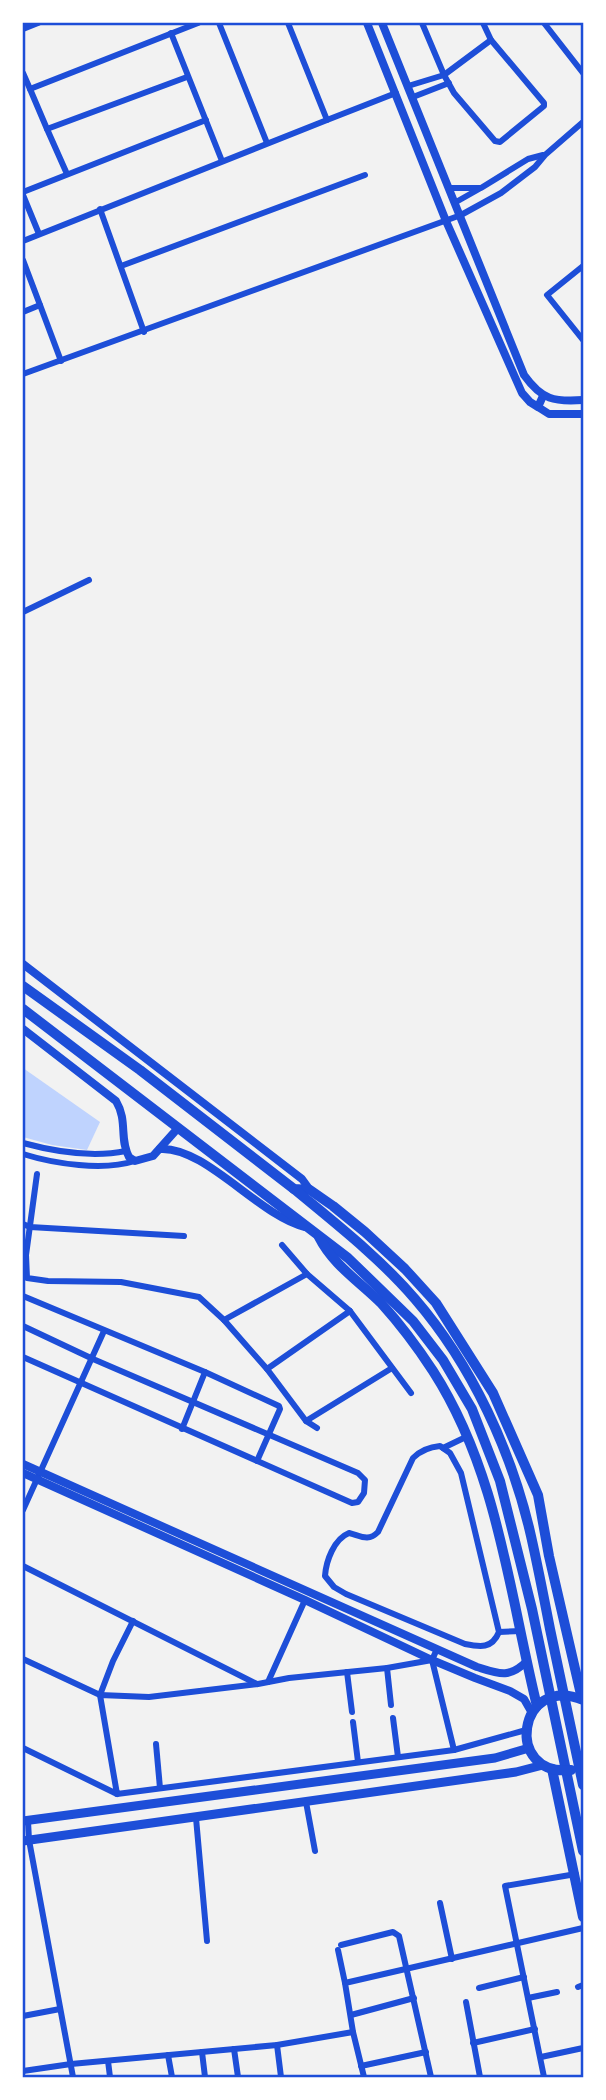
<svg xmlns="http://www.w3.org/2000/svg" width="606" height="2100" font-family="Helvetica,sans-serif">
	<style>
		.water { fill: #bfd3fe }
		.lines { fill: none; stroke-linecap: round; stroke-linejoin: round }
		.minor { stroke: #1d4ed8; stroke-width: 6 }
		.tertiary { stroke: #1d4ed8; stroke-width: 8 }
		.secondary { stroke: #1d4ed8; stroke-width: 9 }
		.primary { stroke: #1d4ed8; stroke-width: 10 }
		.neatline { fill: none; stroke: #1d4ed8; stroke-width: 2.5 }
	</style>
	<rect width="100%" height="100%" fill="#f2f2f2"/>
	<path class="water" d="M23,1068l77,54 -13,28 -35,-5 -29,-8z"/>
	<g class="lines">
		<g class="minor">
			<path d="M219,23l48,120"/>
			<path d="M422,23l22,52 10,18 41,48 5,1 44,-36v-3l-53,-63 -8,-17"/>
			<path d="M544,23l39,50"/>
			<path d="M23,29l15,-6"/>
			<path d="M171,33l51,128"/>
			<path d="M23,73l7,16 168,-66"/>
			<path d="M408,86l36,-11 47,-35"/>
			<path d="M30,89l17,40 140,-52"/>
			<path d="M413,97l36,-14"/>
			<path d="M327,120l69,-27"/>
			<path d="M47,129l20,45"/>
			<path d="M449,188h32l47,-29 15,-4"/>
			<path d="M23,192l183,-72"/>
			<path d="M23,195l16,39"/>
			<path d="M456,202l23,-13"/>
			<path d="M100,209l44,123"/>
			<path d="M23,241l304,-121 -39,-97"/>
			<path d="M23,260l17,45 -17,7"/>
			<path d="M121,266l244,-91"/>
			<path d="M583,266l-36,29 36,45"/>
			<path d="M40,305l21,56"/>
			<path d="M23,374l438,-159 40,-22 34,-26 10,-12 38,-33"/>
			<path d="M23,612l66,-32"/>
			<path d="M23,1143c33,9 68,15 103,8"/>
			<path d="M23,1154c32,10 80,17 112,7"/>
			<path d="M37,1174l-11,81 1,23 21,3 73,1 78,15 25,23 43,49 39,52 11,7"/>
			<path d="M23,1224l7,3 154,9"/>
			<path d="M282,1245l25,29 43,37 61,82"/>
			<path d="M23,1296l182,76 74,34 1,3 -23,52"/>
			<path d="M224,1320l83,-46"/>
			<path d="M23,1326l70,33 265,114 7,7 -1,13 -6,9 -6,1 -329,-146"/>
			<path d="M267,1369l83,-58"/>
			<path d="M306,1421l86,-53"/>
			<path d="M182,1429l23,-57"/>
			<path d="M440,1446l10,7 11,20 38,159c-7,17 -19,15 -34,12l-119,-50 -12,-7 -9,-11c1,-15 9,-37 24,-43 12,3 19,9 29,-1l35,-74c8,-8 16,-11 27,-12z"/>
			<path d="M443,1448l25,-12"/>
			<path d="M23,1510l81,-179"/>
			<path d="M23,1566l234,118"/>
			<path d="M499,1632l22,-1"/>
			<path d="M437,1649l-5,11 22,90"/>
			<path d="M23,1659l77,36 13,-34 20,-40"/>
			<path d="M432,1660l-45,8 -98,10 -31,6 -109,13 -49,-2 17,99 337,-44 72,-20"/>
			<path d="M387,1668l4,37"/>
			<path d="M347,1672l5,40"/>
			<path d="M268,1682l37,-82"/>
			<path d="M393,1718l5,39"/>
			<path d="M353,1722l5,40"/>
			<path d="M156,1744l4,44"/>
			<path d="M23,1748l94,46"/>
			<path d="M306,1802l9,49"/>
			<path d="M196,1818l11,123"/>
			<path d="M28,1821l1,19 44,237"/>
			<path d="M440,1903l12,56"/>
			<path d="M341,1945l52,-13 6,4 32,141"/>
			<path d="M338,1950l7,33"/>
			<path d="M578,1987l5,-2"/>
			<path d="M479,1988l45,-11"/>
			<path d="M528,1998l29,-6"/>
			<path d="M466,2002l14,75"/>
			<path d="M351,2015l63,-17"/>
			<path d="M23,2016l37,-7"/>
			<path d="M473,2043l62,-14"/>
			<path d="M277,2045l4,32"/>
			<path d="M234,2049l4,28"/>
			<path d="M202,2052l3,25"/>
			<path d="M168,2055l4,22"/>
			<path d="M541,2057l42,-9"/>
			<path d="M108,2061l2,16"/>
			<path d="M361,2066l65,-14"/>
			<path d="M23,2071l48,-7 206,-19 76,-13"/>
			<path d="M364,2077l-11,-45 -8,-49 238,-55"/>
			<path d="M544,2077l-39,-191 71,-12"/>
		</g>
		<g class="tertiary">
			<path d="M367,23l79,198 76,172 8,9 8,5 5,-11"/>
			<path d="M382,23l142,352c18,25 30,27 59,25"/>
			<path d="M538,407l11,7h34"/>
			<path d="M23,964l279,215 8,11"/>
			<path d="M23,1029l93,72c12,20 3,38 13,56l6,4 18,-5 25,-28"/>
			<path d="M160,1149c45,-3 99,67 145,78"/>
			<path d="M23,1464l454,203c22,7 32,12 50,-6"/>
			<path d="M23,1473l282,127 127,60 43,18 35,13 14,8 8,14"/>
		</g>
		<g class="secondary">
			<path d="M23,1821l472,-63 34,-10"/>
			<path d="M23,1841l493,-69 27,-7"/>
		</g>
		<g class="primary">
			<path d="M23,986l117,84 154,119 16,1 23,16 32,26 40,37 31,34 57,90 45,102 11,61 33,143"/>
			<path d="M23,1009l325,249 65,63 30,39 29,49 28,72 32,128 51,242"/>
			<path d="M294,1189c41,34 86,69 121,110 57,66 97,153 116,237 7,31 13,62 19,93 11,52 22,104 33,156"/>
			<path d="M319,1237c14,28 41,45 62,66 19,21 37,45 52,68 65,101 76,221 104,335"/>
			<path d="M552,1769l31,148"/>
			<path d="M571,1770c-68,7 -53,-97 12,-70"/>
		</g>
	</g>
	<rect width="606" height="2100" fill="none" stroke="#ffffff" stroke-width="49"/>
	<rect x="24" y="24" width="558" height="2052" class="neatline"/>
</svg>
